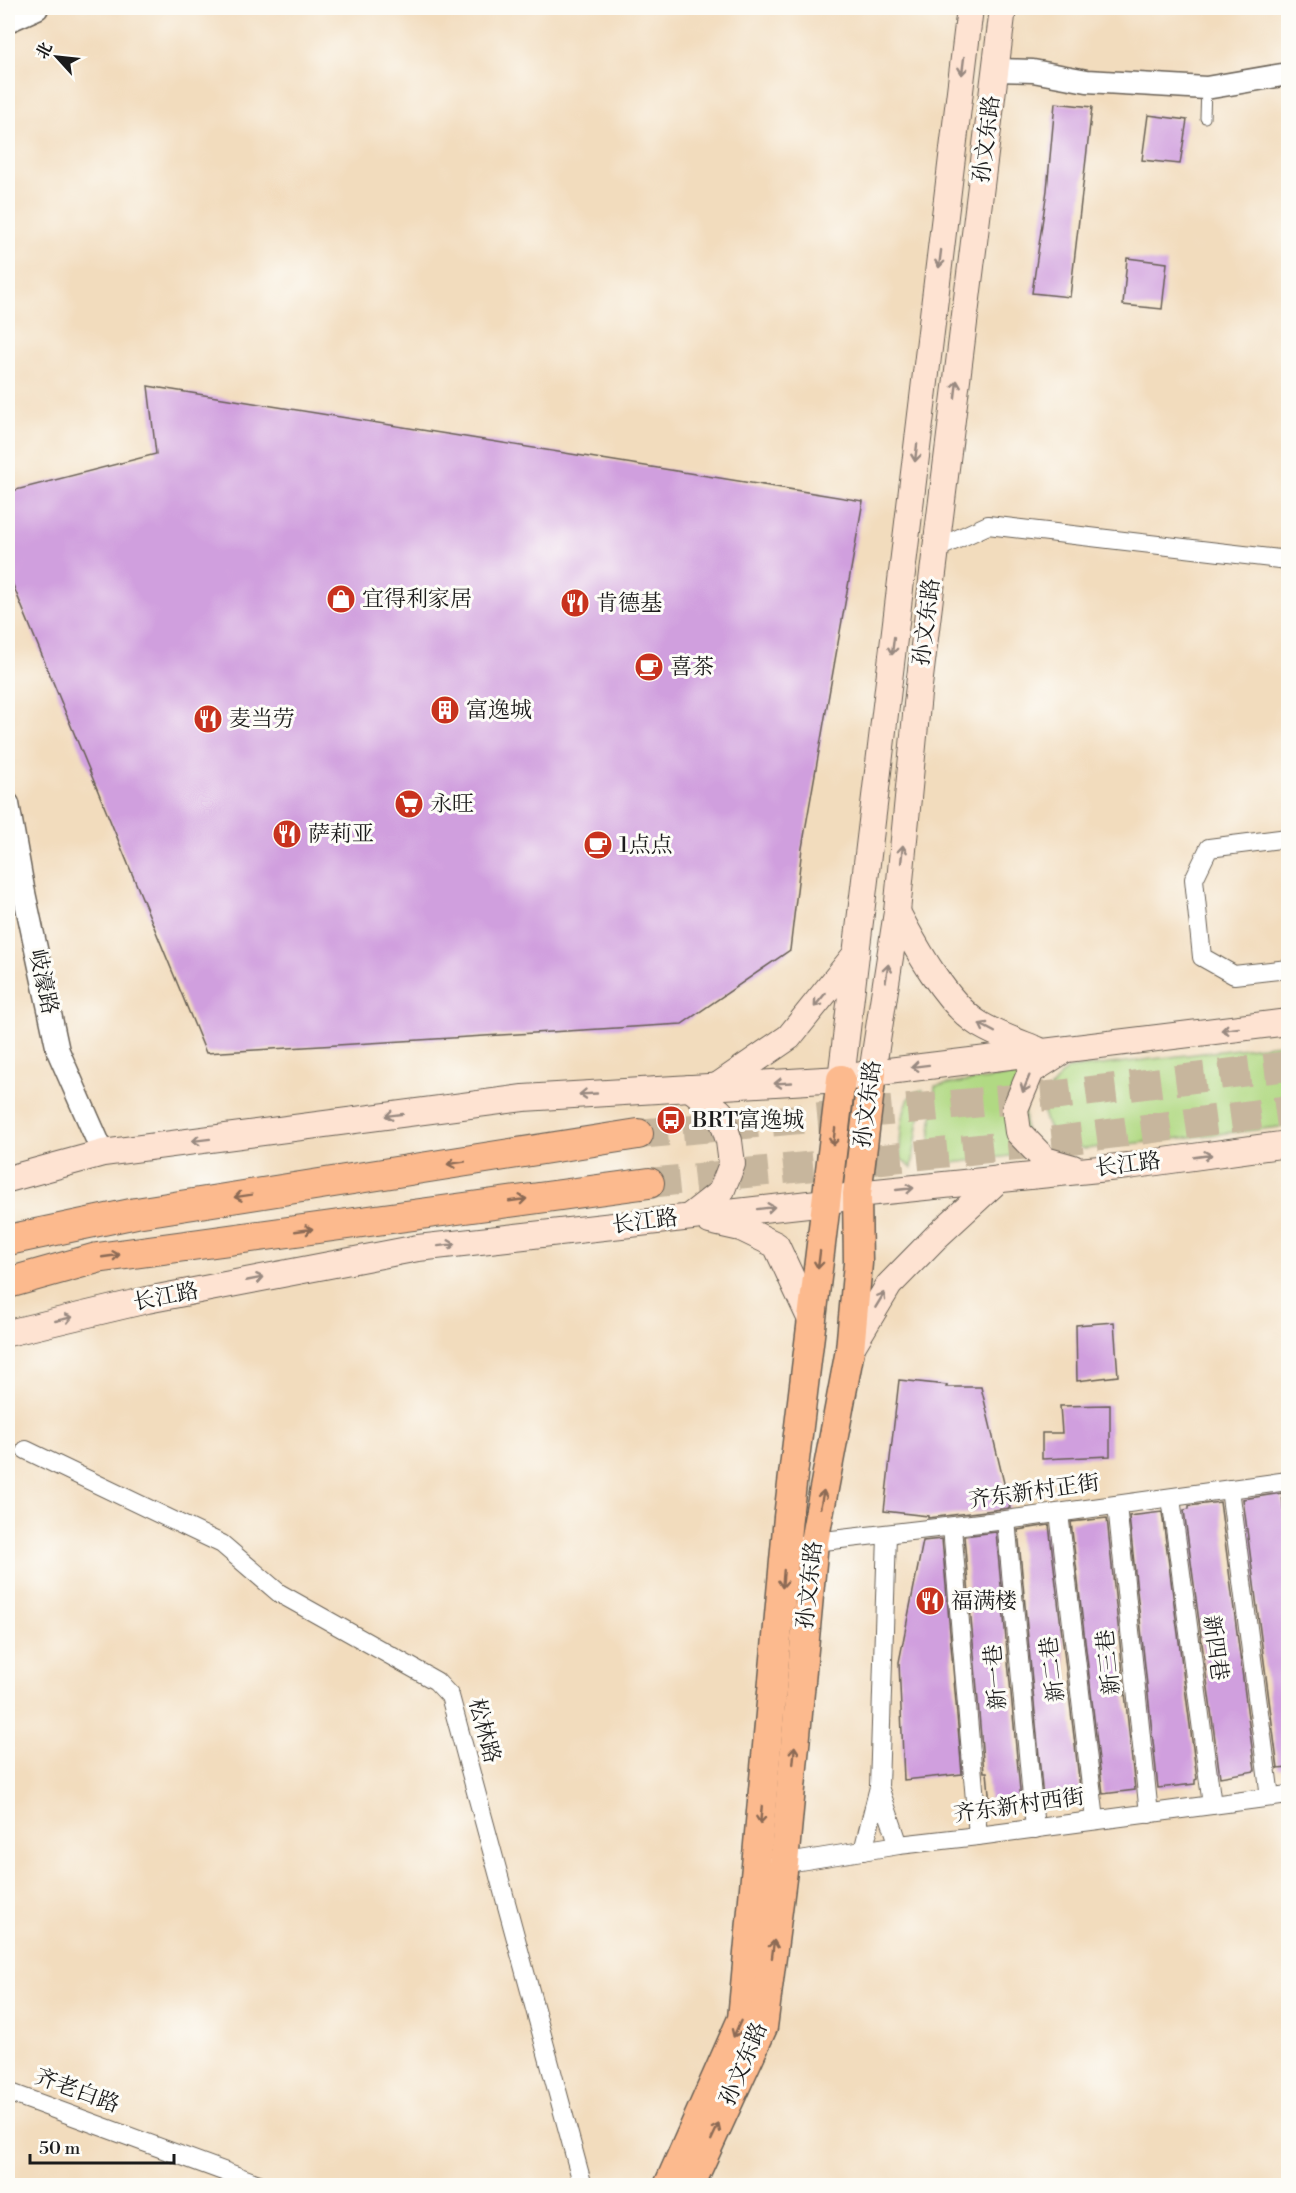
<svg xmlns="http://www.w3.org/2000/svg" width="1296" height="2193" font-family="'Libre Bodoni','Noto Serif SC',serif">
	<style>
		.green { fill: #b1d983; stroke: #667a50; stroke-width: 1.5 }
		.building { fill: #d09fde }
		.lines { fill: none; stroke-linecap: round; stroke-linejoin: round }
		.trunk-tunnel { stroke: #c7b69d; stroke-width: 30; stroke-dasharray: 30 15; stroke-linecap: butt }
		.service-casing { stroke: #675f54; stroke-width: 11 }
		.minor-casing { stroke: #675f54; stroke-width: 20 }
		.tertiary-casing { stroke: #675f54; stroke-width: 25 }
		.secondary-casing { stroke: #675f54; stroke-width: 28 }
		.primary-casing { stroke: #675f54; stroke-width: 31 }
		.trunk-casing { stroke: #675f54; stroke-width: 32 }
		.service { stroke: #fff; stroke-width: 9 }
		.minor { stroke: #fff; stroke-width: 18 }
		.tertiary { stroke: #fff; stroke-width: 22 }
		.secondary { stroke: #fee3d2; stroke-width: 26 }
		.primary { stroke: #fcba8e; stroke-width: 28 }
		.trunk { stroke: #fcba8e; stroke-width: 30 }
		.oneway { stroke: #988980 }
		.oneway2 { stroke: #8c6b55 }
		.labels { text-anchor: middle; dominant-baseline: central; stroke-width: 6; stroke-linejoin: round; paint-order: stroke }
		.street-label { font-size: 22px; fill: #1c1c1c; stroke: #fdfcf7 }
		.poi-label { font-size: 22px; fill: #1c1c1c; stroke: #fdfcf7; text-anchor: start }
	</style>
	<rect width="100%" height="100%" fill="#fdfcf7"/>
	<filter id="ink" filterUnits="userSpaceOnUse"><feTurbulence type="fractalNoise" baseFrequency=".0167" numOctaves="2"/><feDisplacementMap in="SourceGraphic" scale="12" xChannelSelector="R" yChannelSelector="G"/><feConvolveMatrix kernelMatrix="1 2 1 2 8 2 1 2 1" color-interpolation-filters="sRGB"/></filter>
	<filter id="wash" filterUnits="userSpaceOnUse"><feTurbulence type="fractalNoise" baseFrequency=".008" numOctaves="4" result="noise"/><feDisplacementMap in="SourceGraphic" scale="24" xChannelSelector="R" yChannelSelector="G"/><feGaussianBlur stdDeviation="1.35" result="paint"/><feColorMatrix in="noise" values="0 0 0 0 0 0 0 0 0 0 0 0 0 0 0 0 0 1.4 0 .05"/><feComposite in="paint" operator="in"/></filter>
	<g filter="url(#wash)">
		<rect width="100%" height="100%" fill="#f2dcbd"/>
		<g class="green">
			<path d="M1288,1043v83l-203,23c-49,-11 -54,-49 -17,-80z"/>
			<path d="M1023,1074l3,80 -98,12 7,-80z"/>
			<path d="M923,1090l-11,78 -11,-9c-2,-15 0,-57 13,-66 1,-1 8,-3 9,-3z"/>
		</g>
		<g id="blocks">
			<g class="building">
				<path d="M1055,103l37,4 -22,190 -38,-4 15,-103z"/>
				<path d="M1148,115l39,5 -7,44 -38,-4z"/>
				<path d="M1127,258l40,5 -5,46 -39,-4z"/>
				<path d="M148,386l715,115 -61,347 -12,102 -108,74 -476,29 -198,-480v-81l148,-38z"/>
				<path d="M1114,1322l4,54 -41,5 -1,-56z"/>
				<path d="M899,1380l48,5 -1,2h35l29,121 -82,10v-2l-44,-5z"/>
				<path d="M1110,1405v51l-68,3v-26h20l-2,-27z"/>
				<path d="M1282,1493l6,65v210l-10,1 -35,-270z"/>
				<path d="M1220,1502l35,269 -35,6 -36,-267 5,-1v-3z"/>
				<path d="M1162,1512l35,267 -2,1v4l-37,4 -29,-272z"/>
				<path d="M1107,1518l28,272 -32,4 -32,-272z"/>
				<path d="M1049,1525l32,271 -35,4 -3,-1 -25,-269z"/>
				<path d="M996,1532l25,269 -31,3 -3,-32h-3l-20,-236z"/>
				<path d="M942,1539l20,235 -58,6 -5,-118 24,-121z"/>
			</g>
		</g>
	</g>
	<g filter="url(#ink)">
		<use href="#blocks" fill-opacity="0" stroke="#675f54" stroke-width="1.5"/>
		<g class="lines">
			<g class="trunk-tunnel">
				<path d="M638,1134l421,-39 229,-29"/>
				<path d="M649,1183l408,-42 231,-31"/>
			</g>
			<g class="service-casing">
				<path id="service" d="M1205,118l1,-30"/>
			</g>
			<g class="minor-casing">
				<g id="minor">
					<path d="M936,549l52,-24 300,35"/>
					<path d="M1288,838l-79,10 -15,31 8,78 32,18 54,-6"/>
					<path d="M26,1450l196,94 57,49 157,88 14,15 133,490"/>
					<path d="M1230,1489l40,308"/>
					<path d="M1171,1498l41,307"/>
					<path d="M1117,1505l32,309"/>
					<path d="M1059,1513l36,307"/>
					<path d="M1006,1520l29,309"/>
					<path d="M952,1527l26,309"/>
					<path d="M887,1535l-8,252 20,58"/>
					<path d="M806,1543l200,-23 282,-39"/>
					<path d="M863,1851l16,-64"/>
					<path d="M775,1865l124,-20 79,-9 310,-41"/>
					<path d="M8,2092l256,94"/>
				</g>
			</g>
			<g class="tertiary-casing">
				<g id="tertiary">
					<path d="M8,21l29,-13"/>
					<path d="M996,70l37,1 54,10 119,7 82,-14"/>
					<path d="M8,804l15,84 35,163 45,102"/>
				</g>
			</g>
			<g class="secondary-casing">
				<g id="secondary">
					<path d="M897,912c18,34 49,91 82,112 18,11 39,18 59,26"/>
					<path d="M1061,1052l-30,19 -16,38 3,23 27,28 28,8"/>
					<path d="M872,1073l25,-161 21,-218 85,-686"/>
					<path d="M841,1079l129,-1071"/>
					<path d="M716,1087l73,-50 67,-83"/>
					<path d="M8,1179l95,-26 420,-55 318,-19 31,-6 416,-51"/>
					<path d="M689,1217l32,-25 11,-28 -3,-23 -9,-29 -30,-24"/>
					<path d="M710,1221l31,7 35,17 36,77"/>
					<path d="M8,1333l139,-33 271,-52 408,-46 31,-8 271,-28 160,-22"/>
					<path d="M850,1350l39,-65 47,-48 63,-58"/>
				</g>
			</g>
			<g class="primary-casing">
				<g id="primary">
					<path d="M668,2186l74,-167 46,-502 53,-438"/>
					<path d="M690,2186l73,-159 21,-164 30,-321 36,-192 8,-87 -1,-69 15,-121"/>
				</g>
			</g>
			<g class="trunk-casing">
				<g id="trunk">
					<path d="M8,1240l128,-27 502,-79"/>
					<path d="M8,1283l89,-25 552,-75"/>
				</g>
			</g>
			<use href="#service" class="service"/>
			<use href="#minor" class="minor"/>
			<use href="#tertiary" class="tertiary"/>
			<use href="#secondary" class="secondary"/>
			<use href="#primary" class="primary"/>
			<use href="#trunk" class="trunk"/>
		</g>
		<defs><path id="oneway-shaft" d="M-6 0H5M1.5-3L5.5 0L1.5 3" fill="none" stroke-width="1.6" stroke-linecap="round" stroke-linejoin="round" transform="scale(1.5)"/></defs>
		<g class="oneway">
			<use href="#oneway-shaft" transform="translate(963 66) rotate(97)"/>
			<use href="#oneway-shaft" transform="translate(940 259) rotate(97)"/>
			<use href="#oneway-shaft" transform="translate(956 389) rotate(-83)"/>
			<use href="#oneway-shaft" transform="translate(916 453) rotate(97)"/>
			<use href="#oneway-shaft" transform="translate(893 646) rotate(97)"/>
			<use href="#oneway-shaft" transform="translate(902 854) rotate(-84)"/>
			<use href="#oneway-shaft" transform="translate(887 973) rotate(-81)"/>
			<use href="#oneway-shaft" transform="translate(820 1000) rotate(129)"/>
			<use href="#oneway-shaft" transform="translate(987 1028) rotate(-152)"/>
			<use href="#oneway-shaft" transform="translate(1230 1029) rotate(173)"/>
			<use href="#oneway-shaft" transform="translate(920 1066) rotate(173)"/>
			<use href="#oneway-shaft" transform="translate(783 1083) rotate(177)"/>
			<use href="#oneway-shaft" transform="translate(1026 1084) rotate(112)"/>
			<use href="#oneway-shaft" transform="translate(588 1094) rotate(177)"/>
			<use href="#oneway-shaft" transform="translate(394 1115) rotate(173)"/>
			<use href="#oneway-shaft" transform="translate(201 1140) rotate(173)"/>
			<use href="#oneway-shaft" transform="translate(1203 1156) rotate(-8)"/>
			<use href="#oneway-shaft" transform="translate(905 1189) rotate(-6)"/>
			<use href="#oneway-shaft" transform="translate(766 1208) rotate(-7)"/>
			<use href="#oneway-shaft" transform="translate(447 1245) rotate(-7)"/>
			<use href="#oneway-shaft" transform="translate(255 1279) rotate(-11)"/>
			<use href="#oneway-shaft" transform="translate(880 1300) rotate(-59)"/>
			<use href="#oneway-shaft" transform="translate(64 1319) rotate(-13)"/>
		</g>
		<g class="oneway2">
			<use href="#oneway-shaft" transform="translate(834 1137) rotate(97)"/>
			<use href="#oneway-shaft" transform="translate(456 1163) rotate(171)"/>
			<use href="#oneway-shaft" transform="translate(243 1196) rotate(171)"/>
			<use href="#oneway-shaft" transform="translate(518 1200) rotate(-8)"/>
			<use href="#oneway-shaft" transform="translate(304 1230) rotate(-8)"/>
			<use href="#oneway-shaft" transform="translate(111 1256) rotate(-8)"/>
			<use href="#oneway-shaft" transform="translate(819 1260) rotate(97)"/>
			<use href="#oneway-shaft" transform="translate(822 1499) rotate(-79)"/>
			<use href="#oneway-shaft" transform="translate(783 1579) rotate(95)"/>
			<use href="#oneway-shaft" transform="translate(794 1755) rotate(-85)"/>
			<use href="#oneway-shaft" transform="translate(761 1815) rotate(95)"/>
			<use href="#oneway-shaft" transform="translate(773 1949) rotate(-83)"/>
			<use href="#oneway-shaft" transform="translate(737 2029) rotate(114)"/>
			<use href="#oneway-shaft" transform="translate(715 2132) rotate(-65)"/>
		</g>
	</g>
	<defs>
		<g id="shop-disc" transform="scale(1.5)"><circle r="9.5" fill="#c8321e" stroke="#fdfcf7"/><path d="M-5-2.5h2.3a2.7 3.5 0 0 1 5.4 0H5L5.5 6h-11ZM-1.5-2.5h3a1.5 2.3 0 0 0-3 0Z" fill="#fff"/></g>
		<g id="restaurant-disc" transform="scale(1.5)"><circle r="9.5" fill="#c8321e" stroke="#fdfcf7"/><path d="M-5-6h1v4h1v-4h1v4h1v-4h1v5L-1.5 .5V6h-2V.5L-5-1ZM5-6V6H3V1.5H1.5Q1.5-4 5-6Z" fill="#fff"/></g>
		<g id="cafe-disc" transform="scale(1.5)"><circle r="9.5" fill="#c8321e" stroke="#fdfcf7"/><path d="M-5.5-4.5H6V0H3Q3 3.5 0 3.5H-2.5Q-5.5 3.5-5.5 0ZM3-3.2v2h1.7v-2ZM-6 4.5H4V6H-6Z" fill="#fff"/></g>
		<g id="building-disc" transform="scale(1.5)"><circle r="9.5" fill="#c8321e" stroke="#fdfcf7"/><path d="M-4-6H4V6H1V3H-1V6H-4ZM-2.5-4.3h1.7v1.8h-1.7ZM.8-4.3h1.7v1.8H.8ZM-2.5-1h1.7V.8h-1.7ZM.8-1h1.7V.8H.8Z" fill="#fff"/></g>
		<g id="supermarket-disc" transform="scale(1.5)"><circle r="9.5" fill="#c8321e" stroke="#fdfcf7"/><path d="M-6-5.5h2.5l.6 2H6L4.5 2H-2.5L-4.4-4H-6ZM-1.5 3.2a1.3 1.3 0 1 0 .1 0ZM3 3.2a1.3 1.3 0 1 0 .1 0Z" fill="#fff"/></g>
		<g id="bus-disc" transform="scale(1.5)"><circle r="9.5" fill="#c8321e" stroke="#fdfcf7"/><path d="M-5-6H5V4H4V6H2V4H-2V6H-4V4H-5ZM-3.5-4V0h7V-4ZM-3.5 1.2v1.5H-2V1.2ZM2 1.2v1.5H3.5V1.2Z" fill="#fff"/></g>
	</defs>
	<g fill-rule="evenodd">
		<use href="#shop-disc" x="341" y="599"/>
		<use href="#restaurant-disc" x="575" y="603"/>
		<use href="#cafe-disc" x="649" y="667"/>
		<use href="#building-disc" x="445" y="710"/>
		<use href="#restaurant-disc" x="208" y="719"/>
		<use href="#supermarket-disc" x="409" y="804"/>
		<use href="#restaurant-disc" x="287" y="834"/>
		<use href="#cafe-disc" x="598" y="845"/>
		<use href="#bus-disc" x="671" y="1120"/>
		<use href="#restaurant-disc" x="930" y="1601"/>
	</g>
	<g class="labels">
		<g class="street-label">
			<text transform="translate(987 139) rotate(-83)">孙文东路</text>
			<text transform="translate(927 622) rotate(-83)">孙文东路</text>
			<text transform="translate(43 982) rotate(78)">岐濠路</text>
			<text transform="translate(868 1104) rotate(-83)">孙文东路</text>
			<text transform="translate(1128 1165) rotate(-7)">长江路</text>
			<text transform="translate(645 1222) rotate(-7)">长江路</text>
			<text transform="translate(166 1297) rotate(-11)">长江路</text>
			<text transform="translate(1034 1492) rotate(-8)">齐东新村正街</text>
			<text transform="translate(810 1585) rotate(-84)">孙文东路</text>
			<text transform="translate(1215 1648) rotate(82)">新四巷</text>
			<text transform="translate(1109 1662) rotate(-96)">新三巷</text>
			<text transform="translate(1053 1669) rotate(-97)">新二巷</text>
			<text transform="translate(996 1677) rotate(-95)">新一巷</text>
			<text transform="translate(484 1731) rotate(75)">松林路</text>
			<text transform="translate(1019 1806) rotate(-8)">齐东新村西街</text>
			<text transform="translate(744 2064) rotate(-67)">孙文东路</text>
			<text transform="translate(77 2091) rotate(20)">齐老白路</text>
		</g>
		<g class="poi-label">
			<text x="362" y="599">宜得利家居</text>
			<text x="596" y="603">肯德基</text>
			<text x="670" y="667">喜茶</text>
			<text x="466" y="710">富逸城</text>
			<text x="229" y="719">麦当劳</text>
			<text x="430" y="804">永旺</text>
			<text x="308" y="834">萨莉亚</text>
			<text x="619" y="845">1点点</text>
			<text x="692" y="1120">BRT富逸城</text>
			<text x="951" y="1601">福满楼</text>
		</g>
	</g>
	<rect width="1296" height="2193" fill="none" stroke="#fdfcf7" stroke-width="30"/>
	<g transform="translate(57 57) rotate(297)" stroke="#fdfcf7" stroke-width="4.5" paint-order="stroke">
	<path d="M0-4.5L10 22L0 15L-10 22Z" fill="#1c1c1c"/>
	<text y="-9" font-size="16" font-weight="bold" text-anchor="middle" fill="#1c1c1c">北</text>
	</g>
	<path d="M30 2154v9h144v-9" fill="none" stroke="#1c1c1c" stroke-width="3"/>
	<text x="39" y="2154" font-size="18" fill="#1c1c1c" stroke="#fdfcf7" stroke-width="4.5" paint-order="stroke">50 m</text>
</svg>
